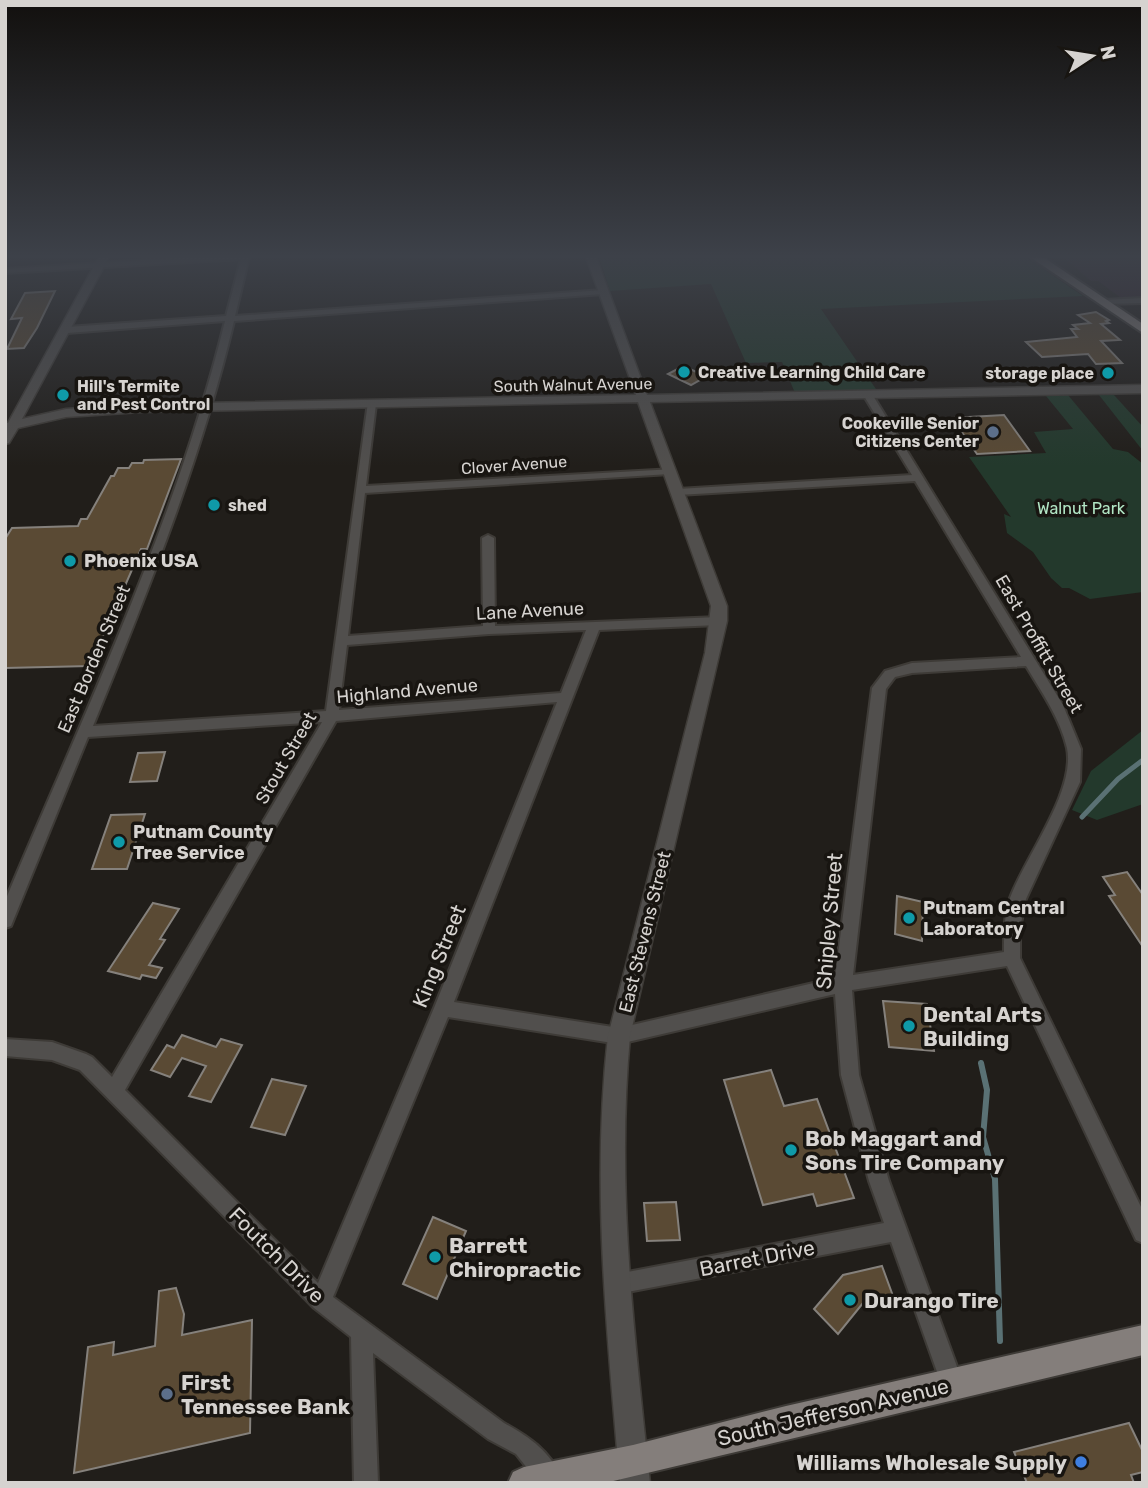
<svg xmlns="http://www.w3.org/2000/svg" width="1148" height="1488" font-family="Rubik,sans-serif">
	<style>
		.industrial { fill: #2f202b }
		.green { fill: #23392c }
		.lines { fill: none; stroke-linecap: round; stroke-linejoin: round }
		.stream-far1 { stroke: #5a7174; stroke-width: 5 }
		.stream { stroke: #5a7174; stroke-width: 6 }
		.building { fill: #5a4a34; stroke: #85817c; stroke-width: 2 }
		.minor-casing { stroke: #3e3b37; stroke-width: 4 }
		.tertiary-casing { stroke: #3e3b37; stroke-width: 3 }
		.primary-casing { stroke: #3e3b37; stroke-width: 4 }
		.minor { fill: #514f4d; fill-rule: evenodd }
		.tertiary { fill: #514f4d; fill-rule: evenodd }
		.primary { fill: #847e7b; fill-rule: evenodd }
		.culture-dot { fill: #0f9aa8; stroke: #181511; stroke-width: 2.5 }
		.service-dot { fill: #5c6f8a; stroke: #181511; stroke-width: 2.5 }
		.shop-dot { fill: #3f7fe0; stroke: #181511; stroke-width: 2.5 }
		.labels { text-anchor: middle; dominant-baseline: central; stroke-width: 7; stroke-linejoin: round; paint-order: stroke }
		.far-poi-label { font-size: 16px; font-weight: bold; fill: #d6d3d0; stroke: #181511; text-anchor: start }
		.far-street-label { font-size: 16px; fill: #d6d3d0; stroke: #181511 }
		.far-park-label { font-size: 16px; fill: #b2e6c5; stroke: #181511 }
		.poi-label { font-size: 18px; font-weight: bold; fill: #d6d3d0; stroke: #181511; text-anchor: start }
		.street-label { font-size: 18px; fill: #d6d3d0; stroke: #181511 }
		.near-street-label { font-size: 21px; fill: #d6d3d0; stroke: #181511 }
		.near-poi-label { font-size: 21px; font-weight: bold; fill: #d6d3d0; stroke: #181511; text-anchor: start }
	</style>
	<rect width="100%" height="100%" fill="#211e1a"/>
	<path class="industrial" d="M1063,257h80v40l-22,1 -23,-17h-7z"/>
	<g class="green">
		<path d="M599,257h427l57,39 -262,13 57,83 -83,1 -13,-31 -36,1 -35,-79 -101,7z"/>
		<path d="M1068,395l45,54 15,3 15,12v128l-53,7 -21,-11h-7l-11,-10 -18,-26 -26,-19 -3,-19 7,3 -42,-60 77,-4 -12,-21 39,-3 -27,-33z"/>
		<path d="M1099,395h15l29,32v24z"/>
		<path d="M1143,730v74l-46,16 -25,-10 19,-39z"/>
	</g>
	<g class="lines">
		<path class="stream-far1" d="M1082,817l36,-38 25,-19"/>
		<path class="stream" d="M981,1063l6,27 -4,47 12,42 5,162"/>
	</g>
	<g class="building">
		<path d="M55,291l-18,37 -13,20 -17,1 15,-31 -11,1 14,-26z"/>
		<path d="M1096,312l13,8 -3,1 3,2 -8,1 19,16 -19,1 21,22 -26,1 -8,-10 -46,3 -16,-15 51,-5 -6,-8h7l-5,-4 17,-2 -12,-8z"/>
		<path d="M683,366l18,8 6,2 -16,9 -23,-11z"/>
		<path d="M1004,415l26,36 -53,3 -25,-36z"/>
		<path d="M181,459l-34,90h-6l-51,117 -85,2v-129l7,-11 66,-2 3,-7h6l24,-43h3l4,-8h11l3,-5h11l1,-3z"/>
		<path d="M165,752l-8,29 -27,1 8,-29z"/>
		<path d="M145,814l-18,55h-35l19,-54z"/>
		<path d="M1127,872l16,23v52l-34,-51 6,-1 -12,-18z"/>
		<path d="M897,896l26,6 -1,39 -27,-7z"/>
		<path d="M153,903l26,6 -19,30 5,1 -16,25 13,3 -6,10 -14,-3 -2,4 -32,-8z"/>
		<path d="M883,1001l44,3 7,47 -45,-4z"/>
		<path d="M182,1035l34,12 5,-8 21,6 -31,57 -22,-6 17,-30 -24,-8 -12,19 -19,-7 16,-25 7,3z"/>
		<path d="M771,1070l13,36 33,-7 37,99 -37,8 -4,-12 -50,11 -39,-125z"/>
		<path d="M272,1079l34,7 -21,49 -34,-8z"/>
		<path d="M676,1202l4,38 -33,1 -3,-38z"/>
		<path d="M433,1217l33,14 -29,68 -34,-15z"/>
		<path d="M882,1266l11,30 -30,7 -25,31 -24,-25 29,-34z"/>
		<path d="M176,1288l8,26 -2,21 70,-15 -2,113 -176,40 14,-126 26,-5 -1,13 42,-9 4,-55z"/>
		<path d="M1129,1423l14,29v20l-12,3 3,8h-107l-13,-31z"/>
	</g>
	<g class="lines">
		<g class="minor-casing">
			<g id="minor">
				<path d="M194,257h55l-14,59 368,-26 4,2 -4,2 -369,27c-33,139 -87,273 -141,405l233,-15 42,-309 8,2 -10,82 308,-17v4l-4,1 -305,19 -17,143 135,-10 -1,-88 6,-3 6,3 1,88 224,-9 6,4 -6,4 -120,5 -145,372 165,26 216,-50 37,-290 13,-17 27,-8 109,-6 -106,-176 -237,14 -5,-3 5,-3 234,-14 -48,-79 8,-2 191,311 18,44 -1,33 -54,117 -6,29v30l123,253v32l-7,-3 -129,-274 -155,24 7,85 30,106 74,202 -3,8 -8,3 -8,-3 -3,-8 -50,-141 -274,52 -7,-3 -3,-7 3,-7 7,-3 267,-51 -15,-42 -28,-106 -6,-81 -216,50 -171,-27 -115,280 171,126c24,13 46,28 57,54l-3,6h-19l-23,-29 -28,-15 -115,-86 5,130h-24l-3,-146 -37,-29 -234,-238 -28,-10 -47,-4v-17l47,3 34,12 6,3 20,20 210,-355 -234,15 -75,184 -2,5 -6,2v-27c80,-190 171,-379 220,-580l-158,12 -4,-3 4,-3 159,-11 15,-57 -236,14v-4zM586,630l-25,63 -222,17 8,-65 142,-11zM1026,666c15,25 34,52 41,82 9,43 -42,109 -57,150 -6,17 -6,36 -6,54l-151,23 33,-286 9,-12 17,-4zM557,702l-123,306 -116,275 -193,-193 211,-369z"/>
				<path d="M1143,298v5l-40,1 -4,-2 4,-2z"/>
			</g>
		</g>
		<g class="tertiary-casing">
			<path id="tertiary" d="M99,257h10l-87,162 44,-10 74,-5 496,-9 -50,-138h10l51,138 496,-10v8l-493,9 77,204v15l-97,415c-14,150 4,297 20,447h-30c-13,-150 -29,-297 -12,-447l97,-383 6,-47 -73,-204 -498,10 -74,5 -48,11 -9,15 -4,1v-21h3z"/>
		</g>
		<g class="primary-casing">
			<g id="primary">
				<path d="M1030,257h13l100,67v9z"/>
				<path d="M1143,1325v30l-538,128h-97l5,-11 11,-5 109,-22 153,-39z"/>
			</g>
		</g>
		<use href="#minor" class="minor"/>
		<use href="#tertiary" class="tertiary"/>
		<use href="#primary" class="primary"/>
	</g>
	<linearGradient id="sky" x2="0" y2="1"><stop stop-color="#12100e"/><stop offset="0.55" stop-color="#3d4149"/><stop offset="1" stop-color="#3d4149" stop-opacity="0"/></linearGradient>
	<rect width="1148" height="466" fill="url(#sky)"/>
	<g class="culture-dot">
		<circle cx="684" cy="372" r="7"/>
		<circle cx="1108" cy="373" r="7"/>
		<circle cx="63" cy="395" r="7"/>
		<circle cx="214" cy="505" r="7"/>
		<circle cx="70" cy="561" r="7"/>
		<circle cx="119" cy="842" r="7"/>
		<circle cx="909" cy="918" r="7"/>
		<circle cx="909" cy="1026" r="7"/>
		<circle cx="791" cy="1150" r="7"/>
		<circle cx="435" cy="1257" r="7"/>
		<circle cx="850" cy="1300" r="7"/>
	</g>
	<g class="service-dot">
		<circle cx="993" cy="432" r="7"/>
		<circle cx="167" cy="1394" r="7"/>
	</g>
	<circle class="shop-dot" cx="1081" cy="1462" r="7"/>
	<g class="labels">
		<g class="far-poi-label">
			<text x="698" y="372">Creative Learning Child Care</text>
			<text x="1094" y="373" text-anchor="end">storage place</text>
			<text x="77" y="386">Hill's Termite<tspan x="77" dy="18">and Pest Control</tspan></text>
			<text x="979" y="423" text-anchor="end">Cookeville Senior<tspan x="979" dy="18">Citizens Center</tspan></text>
			<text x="228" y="505">shed</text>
		</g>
		<g class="far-street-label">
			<text transform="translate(573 385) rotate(-1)">South Walnut Avenue</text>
			<text transform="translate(514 465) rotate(-4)">Clover Avenue</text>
		</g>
		<g class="far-park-label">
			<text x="1081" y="508">Walnut Park</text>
		</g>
		<g class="poi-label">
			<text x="84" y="561">Phoenix USA</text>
			<text x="133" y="832">Putnam County<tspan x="133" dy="21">Tree Service</tspan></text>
			<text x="923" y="908">Putnam Central<tspan x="923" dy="21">Laboratory</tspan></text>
		</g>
		<g class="street-label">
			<text transform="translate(530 611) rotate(-3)">Lane Avenue</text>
			<text transform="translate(1039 644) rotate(60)">East Proffitt Street</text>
			<text transform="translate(94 659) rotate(-67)">East Borden Street</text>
			<text transform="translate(407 691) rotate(-5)">Highland Avenue</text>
			<text transform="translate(286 758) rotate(-60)">Stout Street</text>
			<text transform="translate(645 932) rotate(-76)">East Stevens Street</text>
		</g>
		<g class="near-street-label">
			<text transform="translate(829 921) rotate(-85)">Shipley Street</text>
			<text transform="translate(439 956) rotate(-68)">King Street</text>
			<text transform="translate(277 1255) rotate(45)">Foutch Drive</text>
			<text transform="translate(757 1258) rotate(-11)">Barret Drive</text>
			<text transform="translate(833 1412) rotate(-13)">South Jefferson Avenue</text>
		</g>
		<g class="near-poi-label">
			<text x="923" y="1014">Dental Arts<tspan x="923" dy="24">Building</tspan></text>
			<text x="805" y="1138">Bob Maggart and<tspan x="805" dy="24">Sons Tire Company</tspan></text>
			<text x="449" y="1245">Barrett<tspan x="449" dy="24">Chiropractic</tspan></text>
			<text x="864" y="1300">Durango Tire</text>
			<text x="181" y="1382">First<tspan x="181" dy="24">Tennessee Bank</tspan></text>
			<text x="1067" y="1462" text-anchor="end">Williams Wholesale Supply</text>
		</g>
	</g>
	<rect width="1148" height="1488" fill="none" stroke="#d6d3d0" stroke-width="14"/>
	<g transform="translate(1092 56) rotate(78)" stroke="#181511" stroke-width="5" paint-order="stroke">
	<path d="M0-5L12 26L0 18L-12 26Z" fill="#d6d3d0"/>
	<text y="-10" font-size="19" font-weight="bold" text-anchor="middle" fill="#d6d3d0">N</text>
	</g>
</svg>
